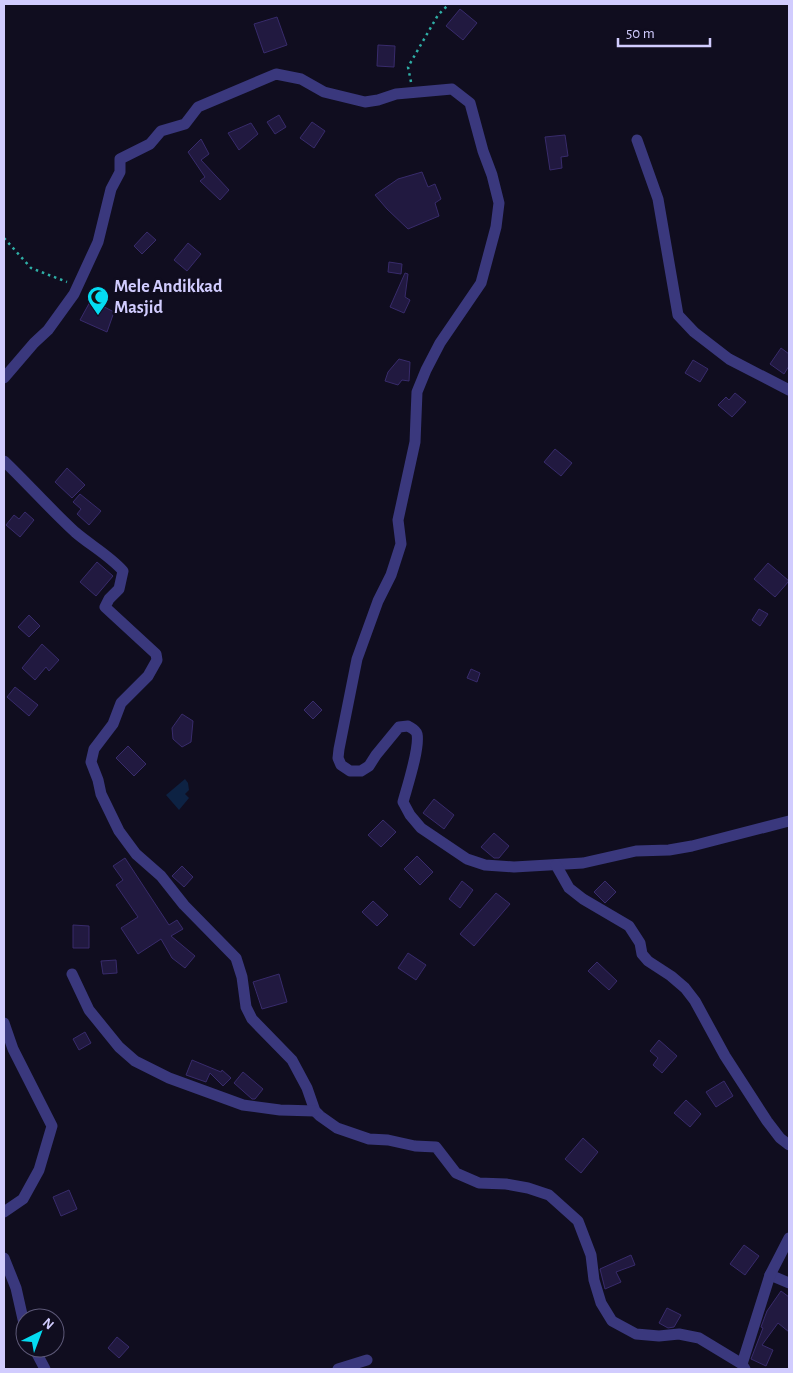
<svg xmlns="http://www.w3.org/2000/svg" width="793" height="1373" font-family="'Alegreya Sans',sans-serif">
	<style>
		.water { fill: #0d2243 }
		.building { fill: #211940; stroke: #382b6b }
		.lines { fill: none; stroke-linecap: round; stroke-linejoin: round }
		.path { stroke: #2faea6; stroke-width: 2.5; stroke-dasharray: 2.5 4; stroke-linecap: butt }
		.street { stroke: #3a387d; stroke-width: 11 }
		.labels { text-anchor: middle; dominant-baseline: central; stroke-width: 5; stroke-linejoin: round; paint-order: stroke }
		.poi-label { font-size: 18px; font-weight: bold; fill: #d1ccfe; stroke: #100d1f; text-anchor: start }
	</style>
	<rect width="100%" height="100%" fill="#100d1f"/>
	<path class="water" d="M185,779l3,4 1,7 -4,4 4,4 -10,12 -13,-15z"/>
	<g class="building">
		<path d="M460,9l17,14 -14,17 -17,-14z"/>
		<path d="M277,17l10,28 -23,8 -10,-29z"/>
		<path d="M378,45l17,1 -1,21 -17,-1z"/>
		<path d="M279,115l7,12 -11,7 -8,-12z"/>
		<path d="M312,122l13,9 -11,17 -14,-10z"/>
		<path d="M251,123l7,11 -19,16 -11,-17z"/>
		<path d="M565,135l3,21 -7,1 1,11 -12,2 -5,-33z"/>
		<path d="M201,139l8,15 -8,6 28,30 -9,10 -20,-19 5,-4 -17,-25z"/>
		<path d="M422,172l6,15 7,-3 6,15 -6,4 4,13 -31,13 -21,-20 -12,-14 23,-16z"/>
		<path d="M147,232l9,8 -14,14 -8,-8z"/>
		<path d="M188,243l13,11 -14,17 -13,-11z"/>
		<path d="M389,262l13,2 -1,10 -13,-2z"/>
		<path d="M405,273l3,1 -3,23 5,3 -6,13 -14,-6z"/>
		<path d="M91,300l23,12 -7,20 -27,-12z"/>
		<path d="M781,348l8,6v12l-5,8 -14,-10z"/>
		<path d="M399,359l11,3 -1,19 -7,-1 -4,5 -13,-4 3,-9z"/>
		<path d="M693,360l15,9 -8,13 -15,-9z"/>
		<path d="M735,393l11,9 -14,15 -14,-12 8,-8 3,3z"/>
		<path d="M555,449l17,14 -11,13 -17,-14z"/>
		<path d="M67,468l18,17 -13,13 -17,-16z"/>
		<path d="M80,494l21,17 -12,14 -12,-11 4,-5 -8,-7z"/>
		<path d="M25,512l9,8 -14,17 -14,-12 8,-10 5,4z"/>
		<path d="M97,562l16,14 -17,20 -16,-14z"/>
		<path d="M768,563l21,18 -14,16 -21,-18z"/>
		<path d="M759,609l9,5 -8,12 -8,-6z"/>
		<path d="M29,615l11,11 -11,11 -11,-10z"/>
		<path d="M42,644l17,16 -10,11 -3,-4 -11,13 -13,-12z"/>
		<path d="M471,669l9,4 -3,9 -10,-4z"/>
		<path d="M15,687l23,18 -9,11 -22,-19z"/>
		<path d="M313,701l9,9 -9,9 -9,-9z"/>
		<path d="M182,714l11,7 -2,21 -9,5 -9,-8 -1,-11z"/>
		<path d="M128,746l18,18 -12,12 -18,-18z"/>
		<path d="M434,799l20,16 -10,14 -21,-16z"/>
		<path d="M383,820l13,12 -15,15 -13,-12z"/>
		<path d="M494,833l15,13 -10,12h-5l-13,-11z"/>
		<path d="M417,856l16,16 -13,13 -16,-16z"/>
		<path d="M125,858l44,67 8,-5 6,9 -12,7 24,20 -10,12 -13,-10 -11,-19 -23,15 -17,-26 17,-11 -22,-32 7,-5 -10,-14z"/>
		<path d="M182,866l11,11 -9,10 -12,-11z"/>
		<path d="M462,881l11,9 -13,18 -11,-9z"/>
		<path d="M605,881l11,11 -11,11 -11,-11z"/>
		<path d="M496,893l14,11 -36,42 -14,-12z"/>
		<path d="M373,901l15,14 -11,11 -15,-14z"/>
		<path d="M73,925l16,1v22h-16z"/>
		<path d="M408,953l18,12 -10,15 -18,-12z"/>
		<path d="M116,960l1,13 -14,1 -2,-13z"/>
		<path d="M597,962l20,19 -8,9 -21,-19z"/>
		<path d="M279,974l8,28 -25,7 -9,-27z"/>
		<path d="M85,1032l6,11 -12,7 -6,-11z"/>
		<path d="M659,1040l18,16 -15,17 -9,-8 5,-7 -8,-7z"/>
		<path d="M192,1060l29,12 1,-2 9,8 -8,8 -13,-13 -4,9 -20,-7z"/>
		<path d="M243,1072l20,17 -8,10h-3l-18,-16z"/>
		<path d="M724,1081l9,15 -17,11 -10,-15z"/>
		<path d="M686,1100l15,14 -11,13 -16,-14z"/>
		<path d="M583,1138l15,14 -17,21 -16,-14z"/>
		<path d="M69,1190l8,19 -16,7 -8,-19z"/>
		<path d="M744,1245l15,11 -14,19 -15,-11z"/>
		<path d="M631,1255l4,10 -19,7 5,10 -16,7 -5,-20z"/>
		<path d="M781,1291l8,6v35l-11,-9 -16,22 11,5 -7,16 -15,-7 12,-31 -2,-1 6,-16z"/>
		<path d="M667,1308l14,7 -7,12 -6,1 -9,-5z"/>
		<path d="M117,1337l12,10 -10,11 -11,-10z"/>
	</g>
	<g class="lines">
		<g class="path">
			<path d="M411,82l-3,-15 30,-52 11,-11"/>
			<path d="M4,238l27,30 36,14"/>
		</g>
		<g class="street">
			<path d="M637,140l21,59 20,116 16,17 35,27 60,31"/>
			<path d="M4,378l30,-35 14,-13 26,-36 24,-52 13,-53 9,-17v-13l30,-15 11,-13 24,-7 13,-17 78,-33 25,5 23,13 41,10 13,-2 18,-6 56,-5 18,14 13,48 9,24 7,28 -3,24 -15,56 -41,60 -14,27 -9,22 -2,50 -17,78 3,24 -10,31 -13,26 -21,58 -18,90 -1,9 3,7 9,6h11l8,-5 7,-11 23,-28 9,-1c3,2 8,4 9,8 3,14 -10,53 -14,68l7,13 11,13 46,31 18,6 29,2 69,-4 53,-12 33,-1 23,-4 97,-25"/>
			<path d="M4,461c24,23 46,48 71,71 15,13 35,24 48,39l-4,18 -10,10 -4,8 51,47 1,6 -9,16 -27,27 -8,21 -19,25 -3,13 7,18 3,14 18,37 17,23 25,22 23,29 52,53 6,19 4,30 6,12 40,41 15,28 8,23 5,5 17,12 32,11 19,1 27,6 21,1 20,26 23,10 27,1 22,4 21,7 29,26 13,34 3,25 7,23 11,18 24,13 23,2 20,-2 20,4 43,26 3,5"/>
			<path d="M556,865l13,23 14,11 46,27 11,17 2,11 6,7 23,15 14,12 10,13 30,55 42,65 13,17 9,7"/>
			<path d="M72,974l17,36 30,37 16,14 34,17 74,27 37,5 35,1"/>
			<path d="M4,1023l9,26 39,77 -13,44 -16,29 -19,13"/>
			<path d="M4,1258l12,30 9,40"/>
			<path d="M770,1275l19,8"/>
			<path d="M34,1348l11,21"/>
			<path d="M742,1364l28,-89 19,-37"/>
			<path d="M338,1369l29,-9"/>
		</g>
	</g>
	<defs>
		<g id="mosque-pin" transform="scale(1.125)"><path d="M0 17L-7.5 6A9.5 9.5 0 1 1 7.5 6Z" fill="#04dcf2" stroke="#100d1f"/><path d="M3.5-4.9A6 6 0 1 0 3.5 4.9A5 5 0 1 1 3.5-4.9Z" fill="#111"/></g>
	</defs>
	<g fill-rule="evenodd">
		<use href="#mosque-pin" x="98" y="297"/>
	</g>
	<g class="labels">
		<g class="poi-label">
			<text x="114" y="287">Mele Andikkad<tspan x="114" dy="21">Masjid</tspan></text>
		</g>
	</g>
	<rect width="793" height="1373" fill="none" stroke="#d1ccfe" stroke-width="10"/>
	<g transform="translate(40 1333) rotate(42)"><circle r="24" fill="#100d1f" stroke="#5d5978"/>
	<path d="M0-4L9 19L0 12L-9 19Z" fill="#04dcf2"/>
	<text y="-8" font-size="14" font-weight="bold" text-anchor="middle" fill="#d1ccfe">N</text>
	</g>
	<path d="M618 38v8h92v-8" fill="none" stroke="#d1ccfe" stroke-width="2.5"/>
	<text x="626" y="38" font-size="15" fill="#d1ccfe" stroke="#100d1f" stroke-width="4" paint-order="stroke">50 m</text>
</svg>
